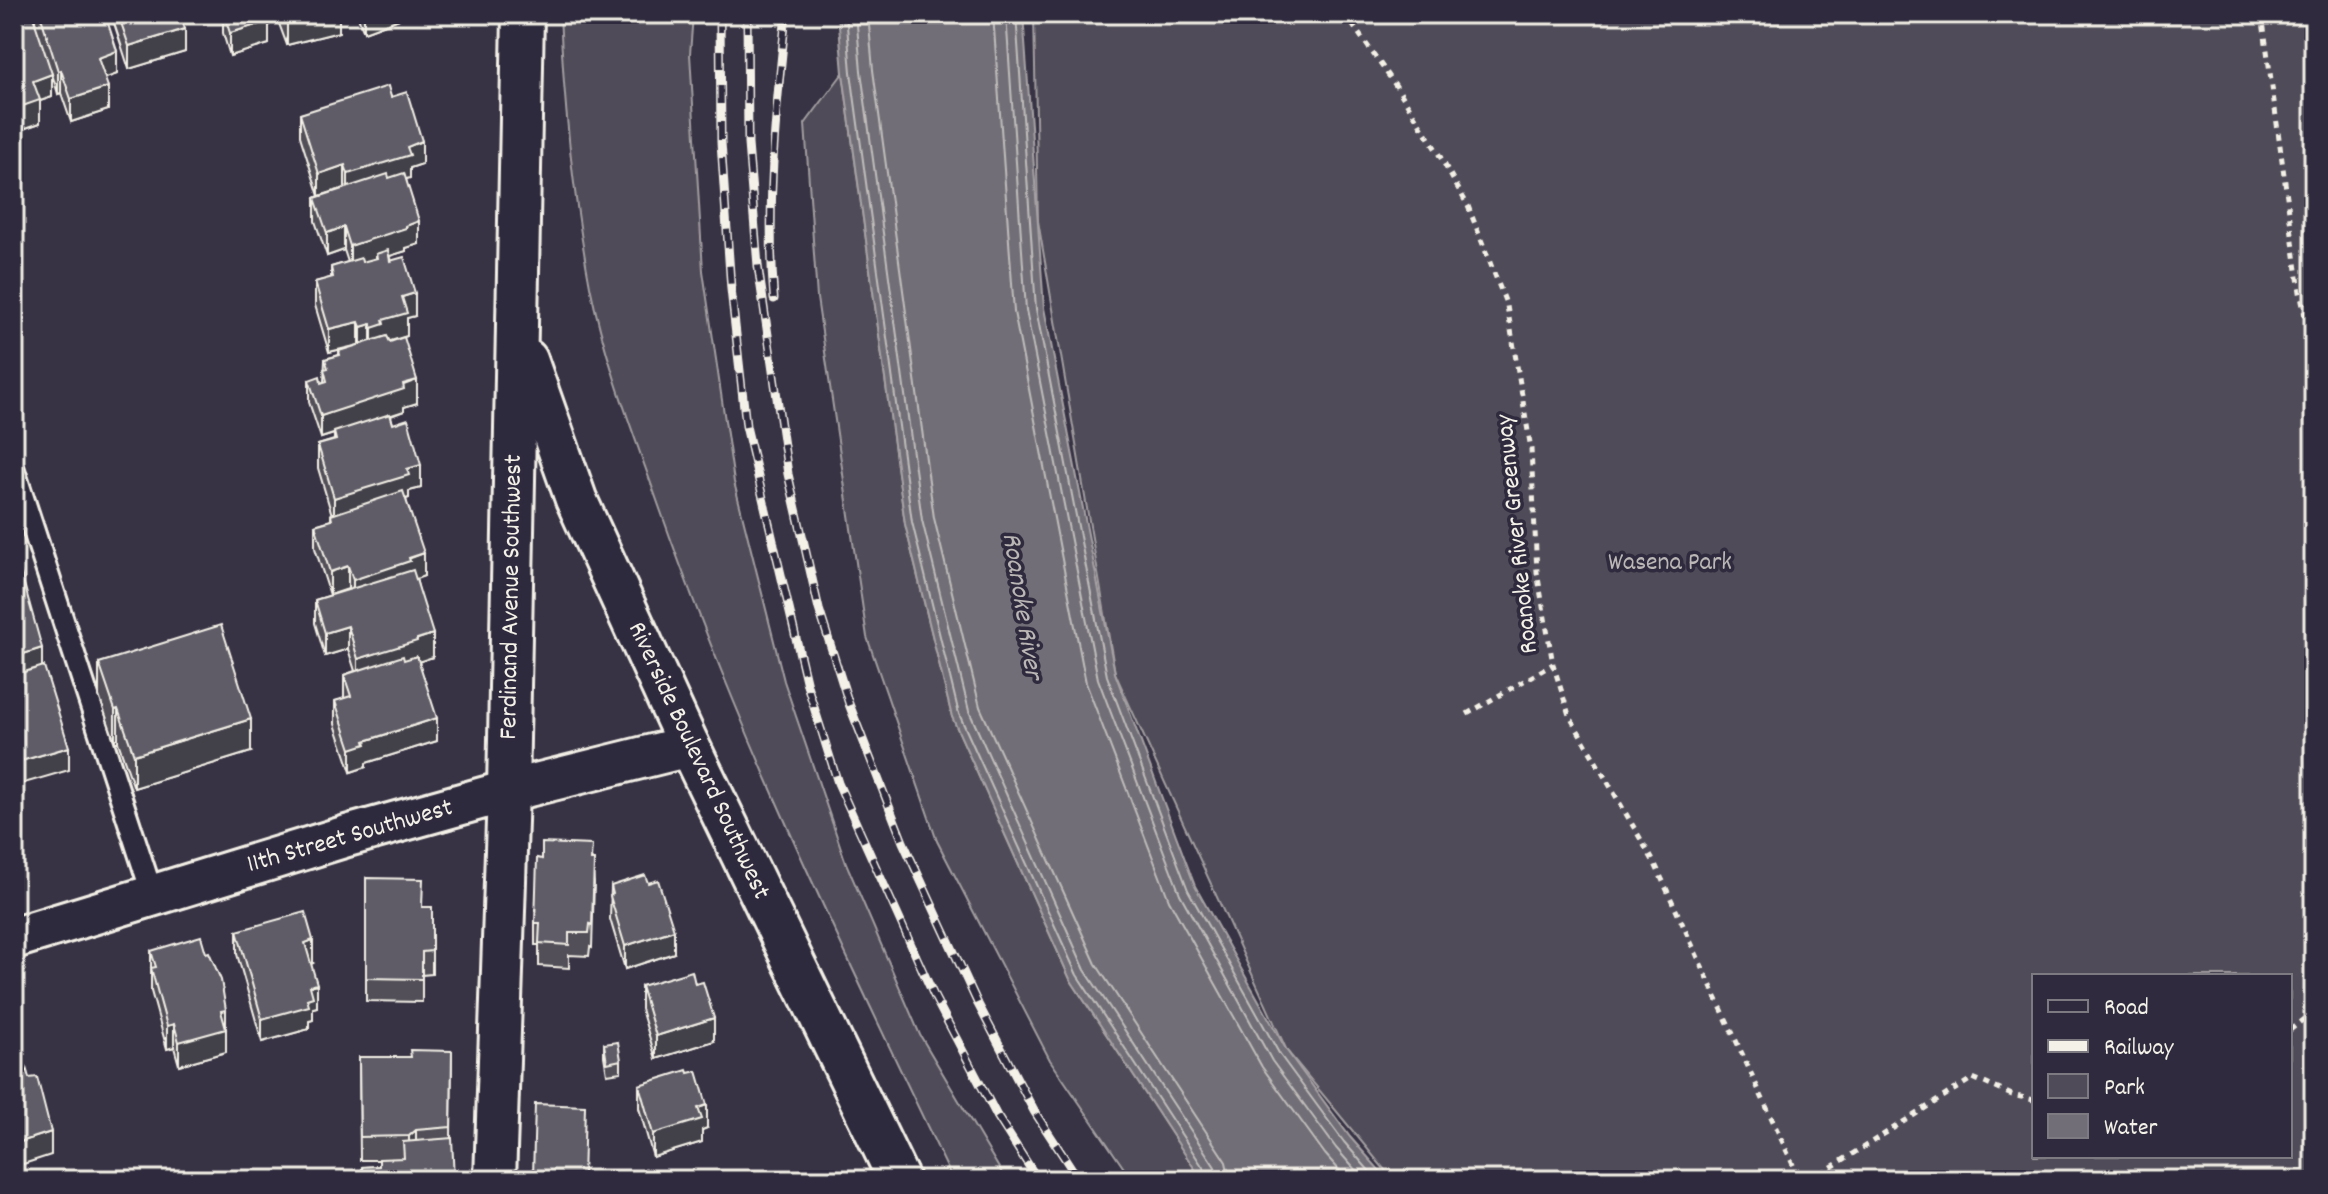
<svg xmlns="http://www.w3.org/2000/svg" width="2328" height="1194" font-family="Dekko,sans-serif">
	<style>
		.green { fill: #504b59; stroke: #a29ea0; stroke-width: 2; fill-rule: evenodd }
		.water { fill: #726e77; stroke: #a6a2a4; stroke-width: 2 }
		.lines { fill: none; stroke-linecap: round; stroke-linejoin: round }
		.shore { stroke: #c0bdbb; stroke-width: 2 }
		.lane-casing { stroke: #f4f1e8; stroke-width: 26 }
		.street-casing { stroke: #f4f1e8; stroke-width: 46 }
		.path { stroke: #f4f1e8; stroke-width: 5; stroke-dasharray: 6 6; stroke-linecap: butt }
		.lane { stroke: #2f2a3d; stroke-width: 20 }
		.street { stroke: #2f2a3d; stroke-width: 40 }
		.rail-casing { stroke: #f4f1e8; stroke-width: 9 }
		.rail { stroke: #2f2a3d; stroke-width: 6; stroke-dasharray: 18; stroke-linecap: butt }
		.wall { fill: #524f59; stroke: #f4f1e8; stroke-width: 2 }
		.shaded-wall { fill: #424048; stroke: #f4f1e8; stroke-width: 2 }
		.building { fill: #5f5c67; stroke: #f4f1e8; stroke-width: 2 }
		.labels { text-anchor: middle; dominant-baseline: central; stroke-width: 7; stroke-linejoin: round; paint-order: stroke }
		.street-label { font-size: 26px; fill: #f4f1e8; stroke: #2f2a3d }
		.park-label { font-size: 26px; fill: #bbb7b6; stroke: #2f2a3d }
		.water-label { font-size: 28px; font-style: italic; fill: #bab6b5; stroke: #2f2a3d }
	</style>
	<rect width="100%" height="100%" fill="#373244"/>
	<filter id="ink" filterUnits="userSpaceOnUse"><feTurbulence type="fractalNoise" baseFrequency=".0125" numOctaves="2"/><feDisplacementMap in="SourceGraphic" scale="16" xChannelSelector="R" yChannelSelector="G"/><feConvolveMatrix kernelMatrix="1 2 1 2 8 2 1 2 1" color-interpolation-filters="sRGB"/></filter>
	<g filter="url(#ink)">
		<g class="green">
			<path d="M560,14h133l-3,40 13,217 31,211 50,199 62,182 74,172 86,145h-53c-106,-221 -213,-442 -294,-674 -25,-71 -54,-145 -69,-220 -17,-90 -26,-180 -30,-272z"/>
			<path d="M1034,14h1280v1166h-921l-106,-129 -172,-378 -77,-452zM2034,976h256v180h-256z"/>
			<path d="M843,73l62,451 47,193 118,262 132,201h-70l-82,-120 -113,-219 -70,-204 -50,-339 -12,-174z"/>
		</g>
		<path class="water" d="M838,14h185l21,294 71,365 80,213 92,165 63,86 38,43h-186l-132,-201 -118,-262 -47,-193 -62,-451z"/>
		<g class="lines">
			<g class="shore">
				<path d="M846,14l5,58 61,450 47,192 118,261 129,197 2,8"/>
				<path d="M856,14l5,57 61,449 47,191 116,259 130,197 3,13"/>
				<path d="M868,14l5,56 61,448 46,189 116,257 130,198 4,18"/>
				<path d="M993,14l21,298 72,371 83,217 93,167 63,87 23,26"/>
				<path d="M1006,14l20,296 72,369 82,215 92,167 64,87 28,32"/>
				<path d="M1016,14l20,295 71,367 81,214 92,165 64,87 33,38"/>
			</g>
			<g class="lane-casing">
				<path id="lane" d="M14,470l139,426"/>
			</g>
			<g class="street-casing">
				<g id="street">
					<path d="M527,360l49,139 113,247 210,434"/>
					<path d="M14,938l333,-102 161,-45 181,-45"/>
					<path d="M495,1180l13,-389 15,-777"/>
				</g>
			</g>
			<g class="path">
				<path d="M1345,14l51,72 41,65 31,55 39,100 24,143 6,123 16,92 16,51 86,149 145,316"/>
				<path d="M2262,14l38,278 14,65"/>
				<path d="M1467,714l86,-50"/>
				<path d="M2290,1030l24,-19"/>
				<path d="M1811,1180l162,-102 39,17 22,5"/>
			</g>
			<use href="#lane" class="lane"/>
			<use href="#street" class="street"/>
			<g class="rail-casing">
				<g id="rail">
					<path d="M720,14l1,128 10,147 15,137 61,259 31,98 97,215 62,118 41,64"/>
					<path d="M747,14l1,130 10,122 30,208 31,135 30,95 54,138 75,162 56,107 45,69"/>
					<path d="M774,299c-8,-95 2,-190 12,-285"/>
				</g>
			</g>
			<use href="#rail" class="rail"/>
		</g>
		<g class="wall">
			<path d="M14,14l21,10v-10h70l12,60 -12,4 3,32 -37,12 -10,-29 -3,1 -6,-20v23l-12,4v22l-26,9z"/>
			<path d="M111,14h69l5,38 -56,17z"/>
			<path d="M223,14h46v30l-39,12 -7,-23z"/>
			<path d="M270,14h69v18l-52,13 -9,-24 -6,2z"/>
			<path d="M357,14h42v5l-35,13z"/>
			<path d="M391,97l31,67 -12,4v10l-4,1 13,65 -13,4v3l-17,5 26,60 -8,2v18l-17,5 27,62 -13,4v4l-13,5 2,8 28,64 -12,3v7l-3,1 18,77 -8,2 17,79 -14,4 18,80 -71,22v4l-15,5 -16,-48v-23l9,-2v-24l11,-4 -7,-22 -23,7 -10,-33v-23l34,-10 -1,-1 -18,6 -15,-47v-23l16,-5v-5h1l-14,-47v-23l16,-5v-6l-13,4 -12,-36v-22l12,3 3,-1 1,-23 14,-4v-4l20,-6 -30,7 -14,-47v-23l16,-4v-11l17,-5 -4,-12 -17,6 -12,-35v-23l4,-2 -19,-60v-22z"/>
			<path d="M99,663l152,89 -117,36 -16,-46h-3l-16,-46z"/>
			<path d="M592,860l2,23 -2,65 -2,-1 -1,9 -20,-1v13l-30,-2v-21h-4v-22z"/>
			<path d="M366,878l57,29h9v67l-10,1v27l-56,-1z"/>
			<path d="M611,886l63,67 -49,16 -15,-50z"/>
			<path d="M237,931l76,32 -2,1 6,43 -4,1v12l-4,1v8l-47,13 -25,-88z"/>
			<path d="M151,951l75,59v42l-47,13 -5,-18 -7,2 -16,-58z"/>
			<path d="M641,986l73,55 -58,18 -15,-50z"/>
			<path d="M604,1044l17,16v12l-14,2 -3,-18z"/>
			<path d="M452,1051l-1,87 3,42h-92v-13l17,-1v-6h-19l-1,-103h51z"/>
			<path d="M639,1085l68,43 -5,2v12l-49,15 -14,-49z"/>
		</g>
		<g class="shaded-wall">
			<path d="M272,14h6v7l-6,2z"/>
			<path d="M318,14h21v18l-52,13v-23z"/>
			<path d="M364,14h35v5l-35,13z"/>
			<path d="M269,21v23l-39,12v-23z"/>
			<path d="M185,29v23l-56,17v-23z"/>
			<path d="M117,51v23l-19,7v-23z"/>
			<path d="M61,70v23l-3,1v-23z"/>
			<path d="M52,74v23l-12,4v22l-26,9v-23l19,-28z"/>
			<path d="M108,87v23l-37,12v-23z"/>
			<path d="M422,141v23l-12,4v10l-62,19v-23l59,-27z"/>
			<path d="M345,165v23l-26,8v-22z"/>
			<path d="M419,221v23l-13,4v3l-29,9 -1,-6v7l-26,8v-23z"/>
			<path d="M344,227v23l-17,6v-23z"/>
			<path d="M415,293v23l-8,2v18l-23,7 -12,8v-23l11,-8 19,-23z"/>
			<path d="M359,322v23l-30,7v-23z"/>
			<path d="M371,324v23l-10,3v-23z"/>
			<path d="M417,380v23l-13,4v4l-83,27v-22z"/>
			<path d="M421,465v23l-12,3v7l-75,23v-23l73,-29z"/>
			<path d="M424,553v23l-71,27v-23z"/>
			<path d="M348,566v23l-18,6v-23z"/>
			<path d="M348,626v23l-23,7v-23z"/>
			<path d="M433,634v23l-75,25v-23z"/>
			<path d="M42,648v33l-28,9v-33z"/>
			<path d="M118,709v33h-3v-32z"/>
			<path d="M437,718v23l-71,22v4l-15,5v-23l14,-8z"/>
			<path d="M251,719v33l-117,36v-33z"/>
			<path d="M69,747v23l-55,16v-23z"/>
			<path d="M674,930v23l-49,16v-23z"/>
			<path d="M313,940v23l-8,3v-23z"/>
			<path d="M317,984v23l-4,1v12l-4,1v8l-47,13v-23l45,-20 3,-13z"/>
			<path d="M226,1010v42l-47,13v-23l42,-31z"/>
			<path d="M714,1018v23l-58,18v-23z"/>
			<path d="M174,1024v23l-7,2v-23z"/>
			<path d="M22,1049v22l-8,3v-23z"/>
			<path d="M707,1105v23l-5,2v12l-49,15v-23l45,-26z"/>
			<path d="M416,1130v22l-7,7v-23z"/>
			<path d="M51,1132v23l-37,12v-23z"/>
		</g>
		<g class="building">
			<path d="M14,14h7l1,3 10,-3 20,60 -19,7 7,19 -26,9z"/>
			<path d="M40,14h65l12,37 -19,7 10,29 -37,12 -10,-29 -3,1z"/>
			<path d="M118,14h62l5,15 -56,17z"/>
			<path d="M224,14h43l2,7 -39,12z"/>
			<path d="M284,14h34l-31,8z"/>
			<path d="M388,86l3,11 16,-5 15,49 -15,6 3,8 -62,19 -3,-9 -26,9 -19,-60z"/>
			<path d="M404,173l15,48 -13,5v2l-56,18 -6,-19 -17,6 -12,-35 73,-24 1,4z"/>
			<path d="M388,250l2,11 14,-4 11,36 -13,4 5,16 -24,7 1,4 -12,4 -1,-4 -10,3 -2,-5 -30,7 -14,-47 18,-5 -2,-10 30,-9 1,4 15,-4 -1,-4z"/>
			<path d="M387,336l3,6 14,-5 13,43 -14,4 1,5 -83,27 -12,-36 11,-4 1,7 6,-2 -3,-12 4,-1 -3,-9 15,-4 -1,-4z"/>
			<path d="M390,414l3,10 15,-5 13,46 -14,4 2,6 -75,23 -16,-53 18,-5 -2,-8z"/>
			<path d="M403,491l21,62 -15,5 1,3 -57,19 -5,-14 -18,6 -15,-47 17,-5 -1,-5z"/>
			<path d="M19,566l23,82 -28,9v-90z"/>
			<path d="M413,570l20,64 -16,5v2l-59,18 -10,-33 -23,7 -10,-33z"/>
			<path d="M221,625l30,94 -117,36 -16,-46 -3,1 -16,-47z"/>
			<path d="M403,656l1,4 13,-4 20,62 -72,23 1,3 -15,5 -16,-48 16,-5 -7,-21z"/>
			<path d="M44,666l25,81 -55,16v-88z"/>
			<path d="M542,843l50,2 -1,15h3l-2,65 -2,-1 -1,9h-20v12l-30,-2 1,-20h-5l2,-65 5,1z"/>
			<path d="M645,875l3,8 10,-3 16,50 -49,16 -15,-50 3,-2 -2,-8z"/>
			<path d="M366,878l57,1 -1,28h10v44l-10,1v27l-56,-1z"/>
			<path d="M305,912l8,28 -8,3 12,41 -7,2 3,11 -6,2 2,7 -47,13 -25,-88z"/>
			<path d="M201,936l5,17 3,-1 12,28 5,30 -5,1 5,18 -47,13 -5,-18 -7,2 -16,-58 5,-1 -5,-16z"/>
			<path d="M692,971l3,13 8,-2 11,36 -58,18 -15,-50z"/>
			<path d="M14,1023l8,26 -8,2z"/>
			<path d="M618,1042l3,18 -14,3 -3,-19z"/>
			<path d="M410,1050l42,1 -1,76 -35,3 -7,6 -49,1 -1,-80h52z"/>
			<path d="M26,1067l3,11 8,-1 14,55 -37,12v-73z"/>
			<path d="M687,1070l1,3 9,-2 10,34 -9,3 4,11 -49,15 -14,-49z"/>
			<path d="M535,1104l50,2 -2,74h-48v-4h-2z"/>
			<path d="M452,1138l2,42h-91l-1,-13 17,-1v-7l25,-1 -1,-16z"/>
			<path d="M46,1172l3,8h-30z"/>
		</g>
	</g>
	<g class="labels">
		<g class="street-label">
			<text transform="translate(1518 534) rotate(-96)">Roanoke River Greenway</text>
			<text transform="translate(512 597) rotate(-89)">Ferdinand Avenue Southwest</text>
			<text transform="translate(698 761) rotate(65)">Riverside Boulevard Southwest</text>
			<text transform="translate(350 837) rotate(-16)">11th Street Southwest</text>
		</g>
		<g class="park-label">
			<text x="1670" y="563">Wasena Park</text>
		</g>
		<g class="water-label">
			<text transform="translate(1020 606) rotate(81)">Roanoke River</text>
		</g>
	</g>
	<rect width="2328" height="1194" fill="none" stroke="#2f2a3d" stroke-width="48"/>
	<rect x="24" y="24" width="2280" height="1146" fill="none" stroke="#f4f1e8" stroke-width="3" filter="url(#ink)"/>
	<rect x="2032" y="974" width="260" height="184" fill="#2f2a3d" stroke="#7e7a81" stroke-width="2"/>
	<rect x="2048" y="1000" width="40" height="12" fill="#2f2a3d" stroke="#7e7a81" stroke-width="2"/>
	<text x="2104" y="1014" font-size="24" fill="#f4f1e8">Road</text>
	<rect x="2048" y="1040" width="40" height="12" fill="#f4f1e8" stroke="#7e7a81" stroke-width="2"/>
	<text x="2104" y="1054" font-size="24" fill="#f4f1e8">Railway</text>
	<rect x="2048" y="1074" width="40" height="24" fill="#504b59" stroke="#7e7a81" stroke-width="2"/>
	<text x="2104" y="1094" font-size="24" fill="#f4f1e8">Park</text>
	<rect x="2048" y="1114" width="40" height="24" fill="#726e77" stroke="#7e7a81" stroke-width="2"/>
	<text x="2104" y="1134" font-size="24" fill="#f4f1e8">Water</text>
</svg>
